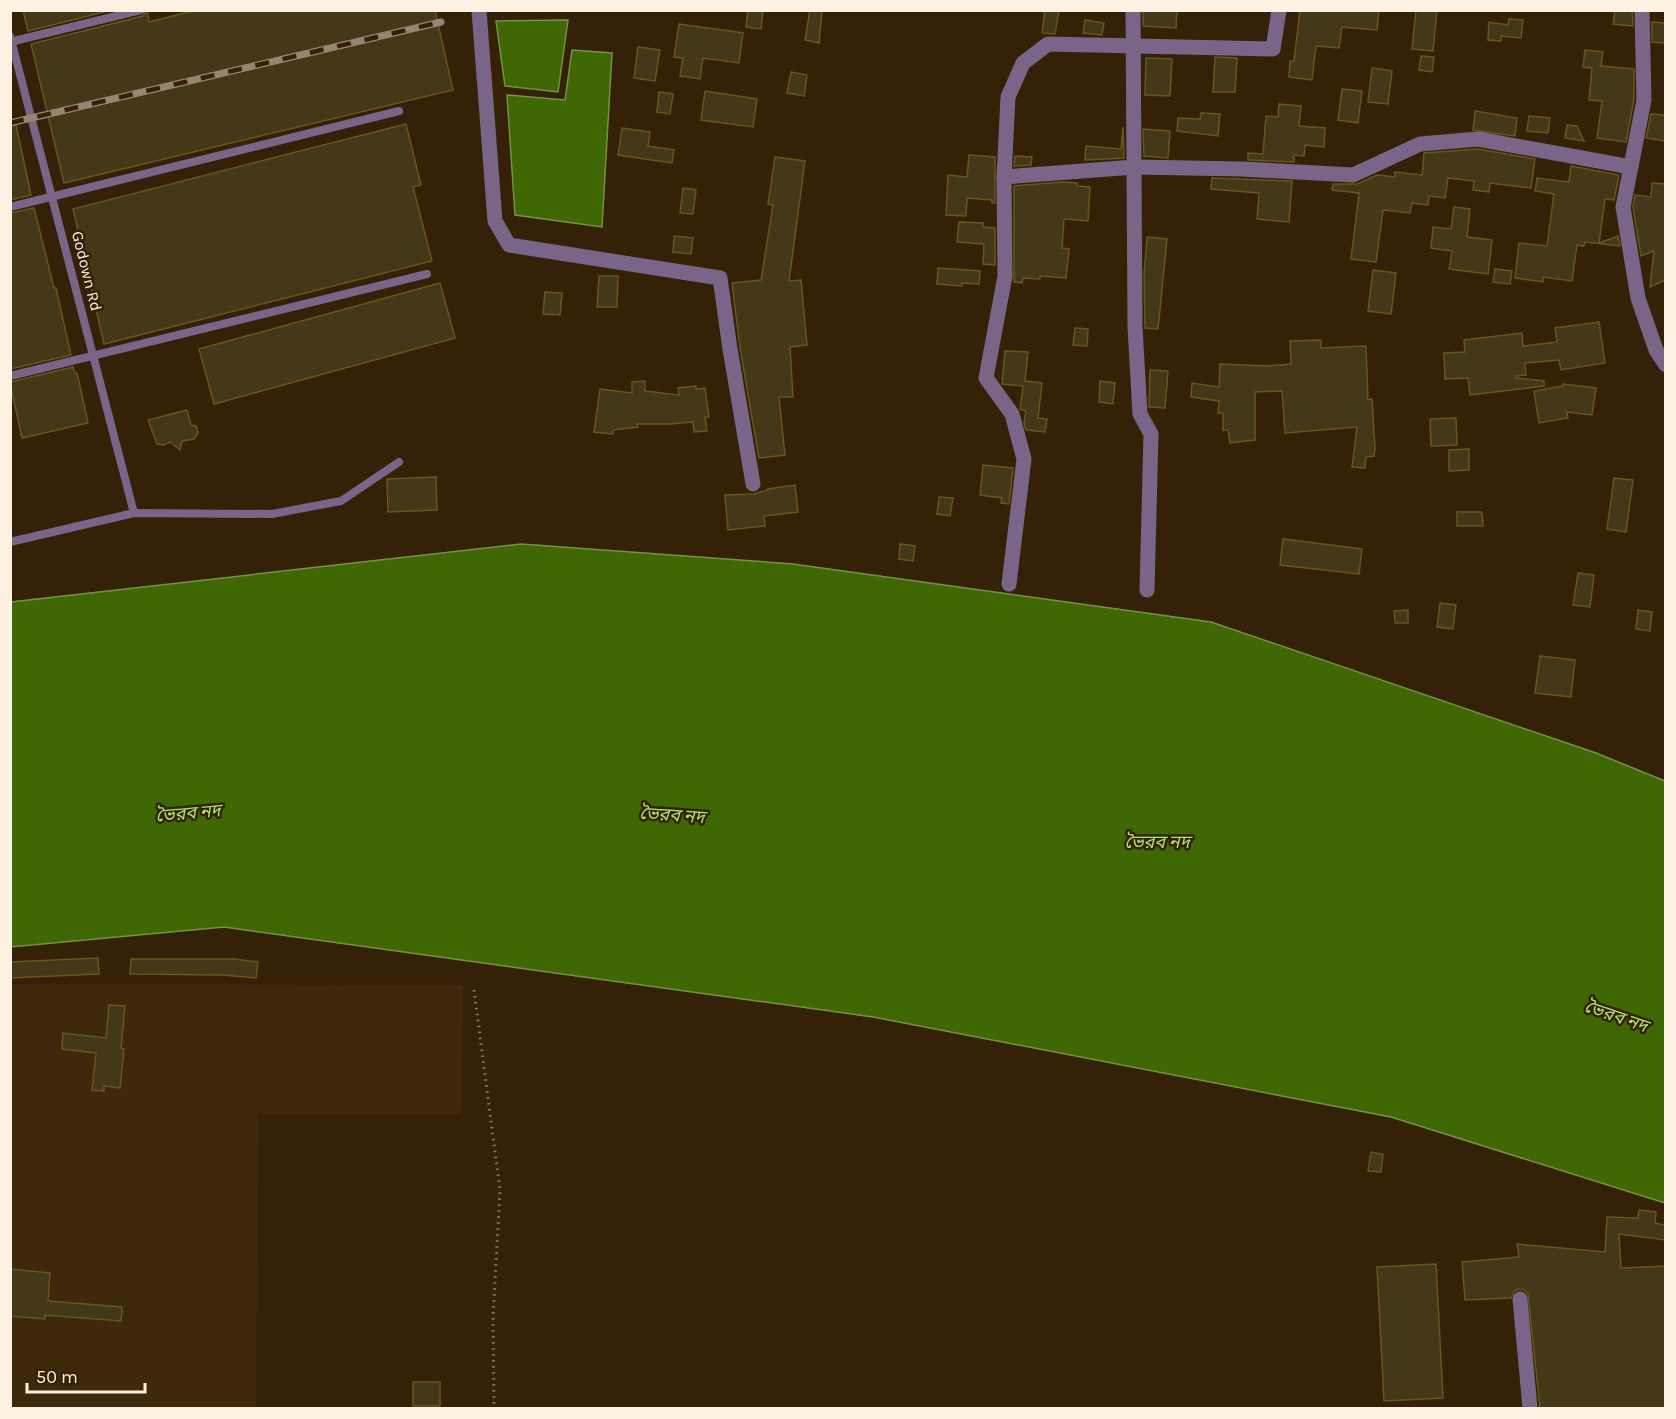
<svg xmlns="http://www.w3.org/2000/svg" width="1676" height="1419" font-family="Karla,'Noto Sans Bengali',sans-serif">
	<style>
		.built { fill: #3f290c }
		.water { fill: #3f6804; stroke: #789147; stroke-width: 1.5 }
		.building { fill: #433818; stroke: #68561d; stroke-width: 1.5 }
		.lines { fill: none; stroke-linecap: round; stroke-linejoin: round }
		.path { stroke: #8b7b67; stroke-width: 3; stroke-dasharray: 1.5 4.5; stroke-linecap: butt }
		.service { stroke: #796587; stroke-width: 8 }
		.minor { stroke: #796587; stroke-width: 15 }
		.rail-casing { stroke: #958571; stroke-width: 7 }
		.rail { stroke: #342108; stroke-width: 4.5; stroke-dasharray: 14; stroke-linecap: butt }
		.labels { text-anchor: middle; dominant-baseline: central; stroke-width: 5; stroke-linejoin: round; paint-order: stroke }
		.street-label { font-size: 16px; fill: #fdf1e2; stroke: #342108 }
		.water-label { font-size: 18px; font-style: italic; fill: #aae573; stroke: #342108 }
	</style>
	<rect width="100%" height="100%" fill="#342108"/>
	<path class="built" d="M11,984l452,1 -1,129h-204l-2,294h-245z"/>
	<g class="water">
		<path d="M568,20l-10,72 -53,-6 -9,-65z"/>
		<path d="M572,50l40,3 -10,174 -87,-12 -8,-120 58,5z"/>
		<path d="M521,544l272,20 418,58 385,131 69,28v422l-274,-86 -518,-100 -649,-90 -213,20v-345z"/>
	</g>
	<g class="building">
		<path d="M23,10h89l-84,21z"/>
		<path d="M147,10l2,12 47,-12h239l18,80 -389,93 -33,-139 112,-28z"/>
		<path d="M748,10h15l-2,19 -15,-2z"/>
		<path d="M810,10h12l-3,33 -14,-3z"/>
		<path d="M1045,10h14l-4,24 -13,-1z"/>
		<path d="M1143,10h34l-1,18 -33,-2z"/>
		<path d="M1300,10h79l-2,20 -35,-3 -3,21 -23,-2 -4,34 -23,-3 1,-16h4z"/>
		<path d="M1416,10h21l-4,41 -21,-2z"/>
		<path d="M1615,10h17l1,16 -20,-2z"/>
		<path d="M1509,19l14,1 -2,18 -20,-2v5l-13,-1 1,-18 19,3z"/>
		<path d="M1085,20l19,3 -2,12 -19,-2z"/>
		<path d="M1652,22l13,1v20l-13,-1z"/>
		<path d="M679,24l64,9 -4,30 -36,-5 -3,21 -20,-3 3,-18 -9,-1z"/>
		<path d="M638,47l22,3 -5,31 -21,-3z"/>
		<path d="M1585,50l18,2 -2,14 33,3v30l-8,43 -29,-4 5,-37 -13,-1 3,-32 -9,-1z"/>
		<path d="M1421,56l13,1 -2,15 -13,-2z"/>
		<path d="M1215,57l22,1 -2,34h-22z"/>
		<path d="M1146,58l26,1 -2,37 -25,-1z"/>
		<path d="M1372,68l20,3 -4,33 -20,-2z"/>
		<path d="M791,72l16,3 -3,21 -17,-3z"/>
		<path d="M1342,89l20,2 -4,32 -20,-3z"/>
		<path d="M705,91l52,8 -4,28 -52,-7z"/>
		<path d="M659,92l14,2 -3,20 -13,-2z"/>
		<path d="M1279,104l22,2 -2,20 26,2 -1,19 -19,-2 -1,11 -10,-1v7l-46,-2v-7l15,1 3,-38 12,1z"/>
		<path d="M1475,111l42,7 -2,18 -42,-6z"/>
		<path d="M1201,113l19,1 -2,22 -41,-5 1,-13 22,1z"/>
		<path d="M1651,114l14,1v26l-19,-3z"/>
		<path d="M1529,116l21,2 -2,15 -21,-2z"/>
		<path d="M406,124l15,61 -8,2 19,74 -328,83 -31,-135z"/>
		<path d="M16,125l15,70 -21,5v-74z"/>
		<path d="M1567,125l10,1 7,15 -19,-3z"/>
		<path d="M1123,127l1,31 -39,2 1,-14 35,3z"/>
		<path d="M622,128l28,4 -2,14 26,4 -2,13 -54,-8z"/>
		<path d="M1143,129l27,2 -2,27 -24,-2z"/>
		<path d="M1478,149l57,10 -4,29 -41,-5 -1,9 -16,-2 1,-9 -26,-3 -3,20 -16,-2 -1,9 -16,-2 -2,10 -27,-3 -7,52 -25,-3 8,-66 -27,-3 1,-6h24l20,-9 18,2v-5l27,3 2,-22z"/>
		<path d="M969,155l26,2v46h-3v-3l-25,-2 -1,18 -20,-1 2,-40 19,2z"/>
		<path d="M1015,156l17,1 -1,8 -17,1z"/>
		<path d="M775,157l30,4 -16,120 12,-1 6,65 -17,2 3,50h-14l6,58 -26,3 -19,-110 -8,-65 29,-3 12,-75 -5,-1z"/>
		<path d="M1571,166l48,9 -5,25 -9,-1 -6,44 19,-7 2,10 -35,-4 -1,4 -7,-1 -5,36 -29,-4v5l-28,-4 4,-35 28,3 7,-52 -19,-3 2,-13 32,4z"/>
		<path d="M1212,178l80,3 -3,41 -32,-3 2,-26 -48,-4z"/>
		<path d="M1062,182l15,1v3l13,1 -2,34 -24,-2 -2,29 7,1 -3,29 -26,-2v3l-17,-1 -1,5 -8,-1v-96z"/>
		<path d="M1652,183l13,1v96l-15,7 4,-36 -13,5 -8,-49 2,-12 16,2z"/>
		<path d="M683,188l13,2 -3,24 -13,-1z"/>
		<path d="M1454,207l16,2 -3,28 25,3 -4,34 -39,-5 3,-18 -21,-3 2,-21 18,2z"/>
		<path d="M34,208l20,80h2l15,67 -61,14v-156z"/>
		<path d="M959,222l24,1v4l12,1v37l-12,-1 1,-20 -27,-2z"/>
		<path d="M674,236l19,2 -2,16 -18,-2z"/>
		<path d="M1147,237l20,2 -9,90 -13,-1 -1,-54z"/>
		<path d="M938,268l42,3 -1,13 -17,-1v3l-25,-2z"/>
		<path d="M1495,269l17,2 -2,13 -17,-2z"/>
		<path d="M1373,270l23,3 -5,41 -23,-3z"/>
		<path d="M599,276h19l-1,31h-20z"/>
		<path d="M440,283l15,55 -241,66 -15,-55z"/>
		<path d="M545,292l17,1 -2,22 -17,-1z"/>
		<path d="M1599,322l6,41 -44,7 -2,-10 -34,3 1,12 -10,1v2l28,3v5l-74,9 -2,-17 -23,1 -1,-26 21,-1 -1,-12 58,-7 1,13 34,-4 -2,-14z"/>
		<path d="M1075,328l13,1 -1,17 -14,-1z"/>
		<path d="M1321,340v8l45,-2 2,54 4,-1 3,49 -1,8 -8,1 -1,11 -13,-1 5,-40 -72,6 -3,-42 -27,1v48l-25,3 -2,-13h-5v-17h-5l1,-12 -28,-4 1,-14 27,4 1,-23 47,2 24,-2 -1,-23z"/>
		<path d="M1005,351l23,1 -3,29 17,2 -4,35 9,1 -2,13 -19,-2 -2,-7 2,-12 -6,-2 3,-23 -21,-2z"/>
		<path d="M73,367l2,7 2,-1 11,50 -66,15 -12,-56z"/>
		<path d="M1150,370l18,1 -3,37 -16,-1z"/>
		<path d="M645,381v10l34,4 -1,-7 18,-2v3l9,-1 4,29h-4l2,14 -13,1 -1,-10 -22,2h-34l1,3 -25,3v4l-19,-2 6,-43 32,4v-11z"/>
		<path d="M1100,381l15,2 -2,21 -14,-2z"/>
		<path d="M1563,384l33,4 -4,27 -25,-3 1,6 -29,5 -5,-32 29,-5z"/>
		<path d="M187,410l4,15 5,1 2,7 -4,6 -12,2 -2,9 -10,-8 -7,3 -6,-1 -9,-24z"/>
		<path d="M1456,418l1,27 -26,1 -1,-27z"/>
		<path d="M1469,449v21l-20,1v-21z"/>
		<path d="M983,465l30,3 -4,36 -8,-1 1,-5 -22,-3z"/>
		<path d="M436,477l1,33 -49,2 -1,-33z"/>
		<path d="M1614,478l19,2 -7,52 -19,-3z"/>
		<path d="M795,485l3,27 -34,4 1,10 -37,4 -3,-35 29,-1 14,-4v-1z"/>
		<path d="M939,497l14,1 -3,18 -13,-2z"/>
		<path d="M1457,512h25l1,14h-26z"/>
		<path d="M1283,539l79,10 -3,25 -79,-9z"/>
		<path d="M900,544l15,2 -2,15 -14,-2z"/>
		<path d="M1578,573l16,2 -4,32 -17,-2z"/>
		<path d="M1440,603l16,2 -3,24 -16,-2z"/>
		<path d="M1408,610v13h-13l-1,-12z"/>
		<path d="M1638,610l14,2 -2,19 -14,-2z"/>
		<path d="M1540,656l35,4 -4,37 -36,-4z"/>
		<path d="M98,958l1,16 -89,4v-16z"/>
		<path d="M131,959h103l24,3 -2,16 -33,-3 -93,-1z"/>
		<path d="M109,1005l16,1 -4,42 3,1 -4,39 -16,-2v5l-12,-1 4,-37 -34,-4 1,-16 43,5z"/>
		<path d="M1371,1152l12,2 -2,18 -13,-1z"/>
		<path d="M1639,1210l17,2 -1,11 10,2v15l-46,-6 2,34 44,-2v142h-125l-12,-114 -4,-4 -5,-1 -5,2 -3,7 -46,2 -3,-38 57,-5 -2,-13 88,8 2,-35 31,1z"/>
		<path d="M1436,1264l7,134 -59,3 -7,-134z"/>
		<path d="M10,1269l40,4 -2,28 74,6 -1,14 -76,-6v4l-35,-3z"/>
		<rect x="413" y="1382" width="27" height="24"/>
	</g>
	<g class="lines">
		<path class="path" d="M474,990l26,200 -7,127 1,91"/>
		<g class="service">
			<path d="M10,36l124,477"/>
			<path d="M10,42l131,-32"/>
			<path d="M10,207l389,-96"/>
			<path d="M10,376l417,-102"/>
			<path d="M10,542l124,-29 138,1 69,-13 58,-39"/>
		</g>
		<g class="minor">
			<path d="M479,10l16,211 14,24 211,33 10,71 23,135"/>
			<path d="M1133,10l2,317 5,87 11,20 -4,156"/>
			<path d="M1642,10l2,90 -21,107 15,91 18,52 10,15"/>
			<path d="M1004,177l131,-10 107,2 111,6 67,-31 58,-5 153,28"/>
			<path d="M1009,584l15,-125 -12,-45 -26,-36 19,-102 -1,-99 4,-80 15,-34 25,-19 225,5 6,-39"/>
			<path d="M1520,1299l10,109"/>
		</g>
		<g class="rail-casing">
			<path id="rail" d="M10,123l431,-101"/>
		</g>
		<use href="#rail" class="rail"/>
	</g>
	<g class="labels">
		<g class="street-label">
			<text transform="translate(87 271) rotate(76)">Godown Rd</text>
		</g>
		<g class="water-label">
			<text transform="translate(188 813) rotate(-5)">ভৈরব নদ</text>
			<text transform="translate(672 815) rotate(4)">ভৈরব নদ</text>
			<text x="1157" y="842">ভৈরব নদ</text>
			<text transform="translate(1616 1016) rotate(19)">ভৈরব নদ</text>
		</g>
	</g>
	<rect width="1676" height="1419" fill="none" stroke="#fdf1e2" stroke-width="24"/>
	<path d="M27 1383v9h118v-9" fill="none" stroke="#fdf1e2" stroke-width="3"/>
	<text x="36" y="1383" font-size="18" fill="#fdf1e2" stroke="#342108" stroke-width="4.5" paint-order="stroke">50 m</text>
</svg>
